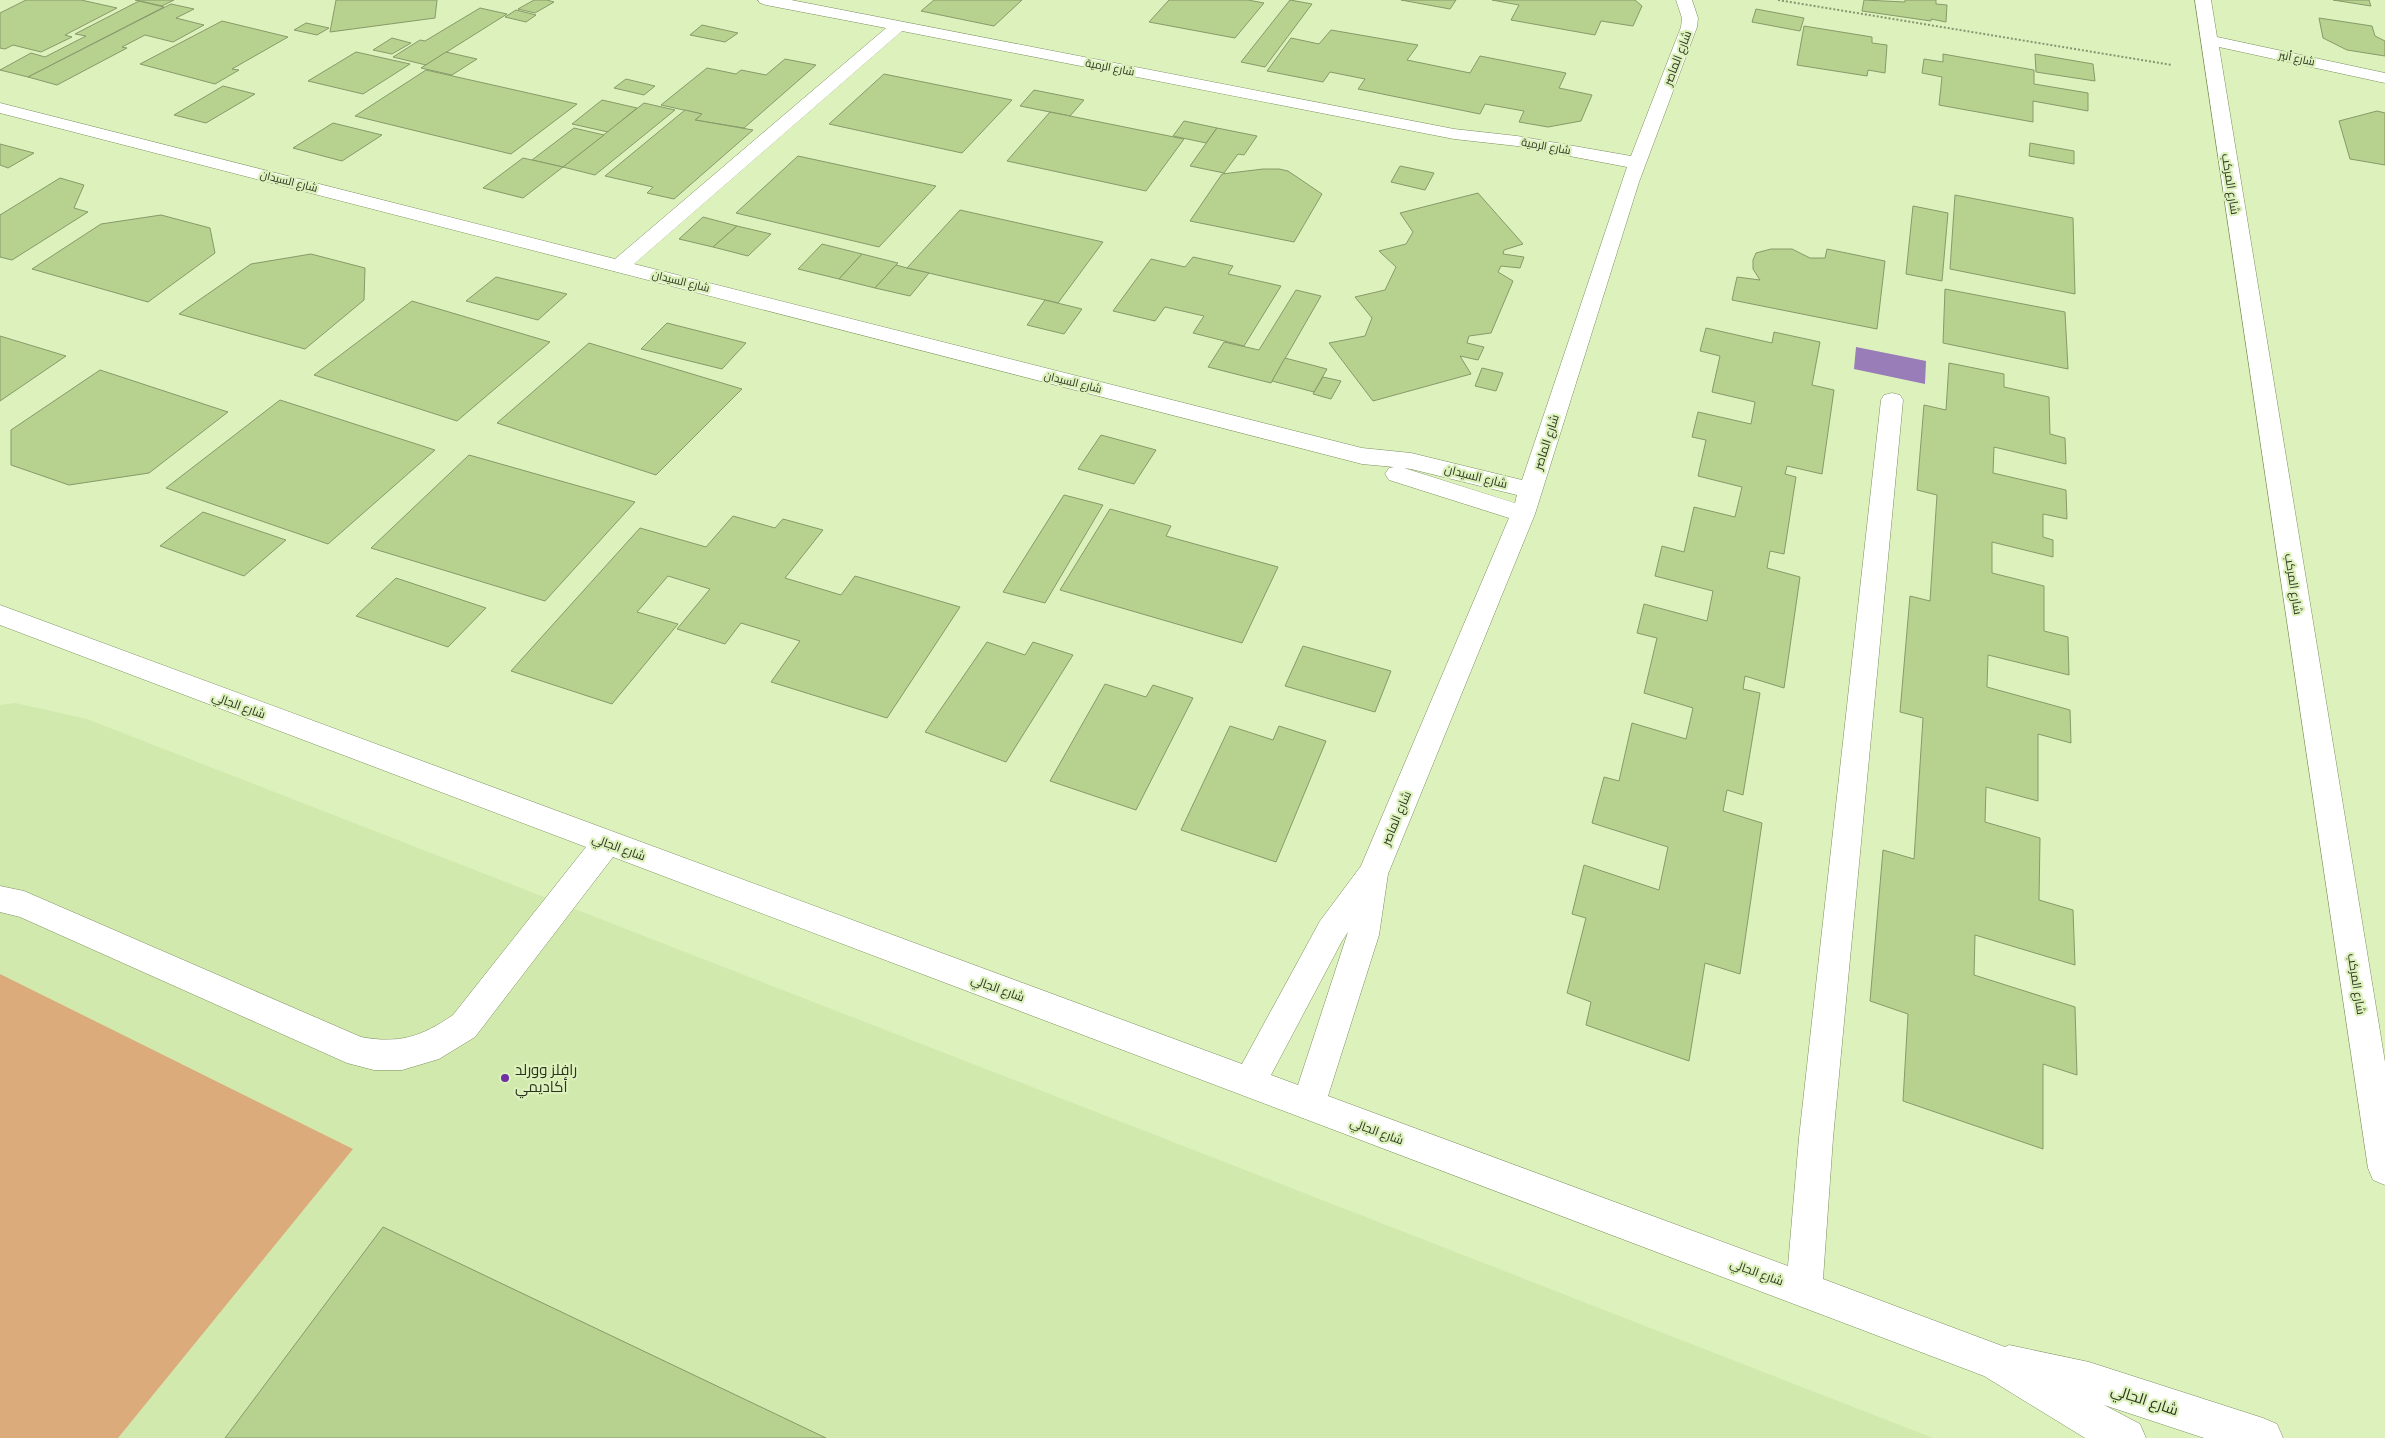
<svg xmlns="http://www.w3.org/2000/svg" width="2385" height="1438" font-family="'PT Serif',Cairo,serif">
	<style>
		.built { fill: #d1e9ad }
		.green { fill: #dcab7b }
		.water { fill: #997db9 }
		.building { fill: #b7d18f; stroke: #879a69 }
		.lines { fill: none; stroke-linecap: round; stroke-linejoin: round }
		.minor-casing { stroke: #7d905f; stroke-width: 1 }
		.path { stroke: #869570; stroke-width: 2; stroke-dasharray: 2 2; stroke-linecap: butt }
		.minor { fill: #fff; fill-rule: evenodd }
		.poi-dot { fill: #702fa4; stroke: #dcf1bc; stroke-width: 2 }
		.labels { text-anchor: middle; dominant-baseline: central; stroke-width: 4.5; stroke-linejoin: round; paint-order: stroke }
		.far-street-label { font-size: 11px; fill: #2c3420; stroke: #dcf1bc }
		.street-label { font-size: 12px; fill: #2c3420; stroke: #dcf1bc }
		.near-poi-label { font-size: 15px; fill: #2c3420; stroke: #dcf1bc; text-anchor: start }
		.near-street-label { font-size: 15px; fill: #2c3420; stroke: #dcf1bc }
	</style>
	<rect width="100%" height="100%" fill="#dcf1bc"/>
	<path class="built" d="M15,703l72,16 1846,719h-1933v-733z"/>
	<path class="green" d="M0,974l353,175 -235,289h-118z"/>
	<path class="water" d="M1856,347l70,14 -1,23 -71,-15z"/>
	<g class="building">
		<path d="M26,0h55l36,8 -52,27 7,2 -31,15 -28,-7 -8,4 -5,-1v-35z"/>
		<path d="M135,0h39l-12,6z"/>
		<path d="M336,0h101l-2,18 -105,14z"/>
		<path d="M534,0h13l7,2 -19,11 -17,-4z"/>
		<path d="M934,0h88l-28,26 -73,-15z"/>
		<path d="M1169,0h79l16,3 -29,35 -86,-16z"/>
		<path d="M1290,0l22,4 -47,63 -24,-5z"/>
		<path d="M1401,0h55l-6,9z"/>
		<path d="M1492,0h143l7,6 -9,20 -32,-5 -6,14 -84,-15 8,-15z"/>
		<path d="M1864,0l41,2v-2h31v4l11,1 -1,17 -15,-3v2l-69,-10z"/>
		<path d="M2333,0h36l2,6z"/>
		<path d="M139,1l25,6 -136,70 -28,-7 31,-17 14,4 41,-21 -11,-2z"/>
		<path d="M171,4l23,5 -18,9 28,7 -31,17 -28,-7 -23,12 5,1 -70,37 -29,-8z"/>
		<path d="M480,8l27,6 -81,51 -33,-8 27,-17 5,1z"/>
		<path d="M1756,9l48,9 -4,13 -48,-9z"/>
		<path d="M516,10l20,5 -10,7 -21,-5z"/>
		<path d="M2319,18l53,8 3,10 10,5v15l-38,-6 -24,-12z"/>
		<path d="M222,21l66,16 -56,32 7,1 -24,14 -75,-20z"/>
		<path d="M306,23l23,5 -12,7 -23,-5z"/>
		<path d="M702,25l36,8 -13,9 -35,-7z"/>
		<path d="M1804,26l68,11v6l15,2 -2,28 -17,-3 -1,6 -70,-11z"/>
		<path d="M1331,30l87,15 -11,15 63,13 10,-17 86,17 -7,15 33,7 -11,26 -33,6 -29,-5 5,-11 -39,-7 -5,10 -122,-25 7,-10 -35,-7 -7,10 -56,-11 24,-33 28,6z"/>
		<path d="M392,38l19,5 -19,11 -19,-4z"/>
		<path d="M356,52l54,12 -47,30 -55,-13z"/>
		<path d="M446,52l31,7 -25,16 -31,-7z"/>
		<path d="M1943,54l91,16v14l54,9v18l-55,-10v21l-94,-17 3,-28 -20,-4 2,-14 19,3z"/>
		<path d="M2035,54l58,10 2,17 -59,-9z"/>
		<path d="M785,59l31,6 -72,63 -49,-8 7,-6 -41,-9 46,-37 29,6 5,-4 25,5z"/>
		<path d="M426,70l151,34 -66,50 -156,-38z"/>
		<path d="M884,74l128,26 -50,53 -133,-29z"/>
		<path d="M626,79l29,7 -11,9 -30,-7z"/>
		<path d="M223,86l32,8 -49,29 -32,-8z"/>
		<path d="M1034,90l50,10 -14,16 -50,-10z"/>
		<path d="M602,100l35,8 -29,24 -36,-8z"/>
		<path d="M644,103l31,7 -80,65 -32,-8z"/>
		<path d="M685,110l17,4 -7,6 58,10 -79,69 -27,-6 6,-6 -48,-11z"/>
		<path d="M2377,111l8,2v52l-35,-6 -11,-38z"/>
		<path d="M1050,112l20,4 114,23 -38,52 -139,-30z"/>
		<path d="M1184,121l33,7 -11,15 -33,-7z"/>
		<path d="M333,123l49,12 -40,26 -49,-13z"/>
		<path d="M574,128l30,7 -41,32 -31,-7z"/>
		<path d="M1217,128l40,8 -13,19 -6,-1 -14,19 -34,-7z"/>
		<path d="M2030,143l44,8v13l-45,-8z"/>
		<path d="M0,144l34,9 -26,15 -8,-3z"/>
		<path d="M798,156l138,30 -57,61 -143,-34z"/>
		<path d="M523,158l40,9 -40,31 -40,-10z"/>
		<path d="M1400,166l34,7 -9,17 -34,-8z"/>
		<path d="M1263,169h16l9,2 34,23 -28,48 -104,-21 32,-47z"/>
		<path d="M60,178l24,7 -10,23 14,4 -76,48 -12,-3v-42z"/>
		<path d="M1478,193l45,51 -19,6 -1,4 21,3 -4,11 -19,-2 -3,6 15,9 -22,52 -22,3 -2,7 17,4 -6,13 -18,-4 11,18 -98,27 -44,-58 36,-7 7,-18 -17,-21 30,-7 11,-23 -17,-16 27,-7 7,-12 -13,-19z"/>
		<path d="M1955,195l118,23 2,76 -125,-25z"/>
		<path d="M1913,206l35,7 -6,68 -36,-7z"/>
		<path d="M960,210l143,32 -45,61 -151,-35z"/>
		<path d="M161,215l49,13 5,25 -67,49 -116,-33 69,-45z"/>
		<path d="M703,217l34,9 -24,21 -34,-8z"/>
		<path d="M737,226l34,8 -23,22 -35,-9z"/>
		<path d="M822,244l40,10 -23,25 -41,-10z"/>
		<path d="M1771,249h21l18,9h15l2,-9 58,12 -8,68 -145,-29 5,-23 23,3 -7,-11v-9l3,-7z"/>
		<path d="M311,254l54,14 -1,32 -59,49 -126,-35 72,-50z"/>
		<path d="M862,254l36,9 -23,25 -36,-9z"/>
		<path d="M1193,257l40,9 -5,8 53,12 -37,60 -51,-13 11,-17 -39,-9 -10,14 -42,-10 38,-52 34,8z"/>
		<path d="M896,265l11,3 22,5 -19,23 -35,-8z"/>
		<path d="M496,277l71,17 -29,26 -72,-19z"/>
		<path d="M1945,289l120,23 3,57 -125,-26z"/>
		<path d="M1296,290l25,6 -50,87 -63,-16 16,-25 35,8z"/>
		<path d="M1045,300l37,9 -18,25 -37,-9z"/>
		<path d="M412,301l138,41 -93,79 -143,-46z"/>
		<path d="M667,323l79,20 -24,26 -81,-20z"/>
		<path d="M1706,328l66,15 2,-11 46,10 -8,43 22,5 -12,84 -35,-8 -2,8 11,3 -12,77 -14,-3 -3,17 33,9 -16,111 -39,-12 -2,13 17,4 -17,102 -16,-5 -4,21 39,12 -22,151 -35,-11 -16,98 -103,-36 5,-23 -24,-9 19,-75 -14,-4 12,-49 75,25 9,-43 -76,-24 12,-46 15,4 13,-58 54,16 7,-31 -49,-15 13,-55 -20,-5 7,-29 63,17 6,-30 -58,-15 7,-30 22,6 10,-45 41,10 7,-30 -44,-11 8,-36 -14,-3 6,-25 53,12 4,-22 -43,-10 8,-36 -20,-5z"/>
		<path d="M0,336l66,20 -66,45z"/>
		<path d="M589,343l153,46 -86,86 -159,-52z"/>
		<path d="M1285,358l42,11 -13,23 -42,-11z"/>
		<path d="M1949,363l55,11v13l45,10 1,37 15,4 1,26 -72,-17 -1,26 73,17 1,29 -24,-5v23l10,3v17l-61,-15v31l52,13v45l24,6 1,38 -81,-20 -1,32 83,23 1,33 -33,-9v67l-52,-14 -1,35 55,16 -1,62 34,10 2,55 -100,-30 -1,40 101,32 2,68 -34,-11v85l-140,-48 5,-87 -38,-13 13,-151 31,9 9,-141 -23,-6 10,-116 20,5 7,-106 -20,-5 7,-85 22,5z"/>
		<path d="M1482,368l21,5 -7,18 -21,-5z"/>
		<path d="M100,370l128,42 -79,61 -80,12 -58,-20v-35z"/>
		<path d="M1323,377l18,4 -10,18 -18,-5z"/>
		<path d="M280,400l155,50 -107,94 -162,-56z"/>
		<path d="M1101,435l55,15 -22,34 -56,-15z"/>
		<path d="M469,455l166,47 -90,99 -174,-53z"/>
		<path d="M1064,495l39,10 -58,98 -42,-11z"/>
		<path d="M1110,509l61,17 -5,10 112,31 -36,76 -182,-53z"/>
		<path d="M203,512l83,28 -42,36 -84,-30z"/>
		<path d="M733,516l42,12 8,-9 40,11 -38,48 56,17 14,-19 105,31 -73,111 -116,-36 29,-41 -59,-18 -16,21 -48,-15 33,-40 -42,-13 -31,36 41,12 -66,80 -101,-33 129,-143 66,19z"/>
		<path d="M396,578l90,30 -38,39 -92,-31z"/>
		<path d="M987,642l38,13 8,-13 40,13 -67,107 -81,-30z"/>
		<path d="M1303,646l88,25 -16,41 -90,-26z"/>
		<path d="M1105,684l41,13 7,-12 40,13 -57,112 -86,-29z"/>
		<path d="M1230,726l43,14 6,-14 47,15 -50,121 -95,-32z"/>
		<path d="M383,1227l443,211h-601z"/>
	</g>
	<g class="lines">
		<g class="minor-casing">
			<g id="minor">
				<path d="M758,0h33l663,129 63,7 114,20 50,-129 1,-9 -6,-18h16l6,18 -1,9 -58,155 -104,332 -147,360 -9,61 -51,161 460,170 11,-128 82,-738 3,-5 8,-2 8,2 3,5 -70,738 -10,141 182,68 4,-2 80,17 174,56 14,6 6,14h-79l-100,-33 36,19 6,14h-61l-101,-62 -1371,-519 -138,180 -36,22 -37,11h-28l-27,-7 -327,-146 -20,-5v-26l24,5 337,146c38,7 60,0 92,-22l133,-168 -586,-222v-20l1242,459 78,-143 41,-55 148,-348 -120,-38 -4,-6 4,-6 5,-1 -32,-3 -1362,-351v-10l615,156 271,-231 -120,-23 -6,-2zM902,31l552,108 63,7 110,21 -105,313 -111,-27 -49,-5 -728,-184zM1404,468l7,1 106,26 -2,8zM1348,932l-50,153 -27,-10 71,-134z"/>
				<path d="M2195,0h16l6,37 168,36v10l-166,-36 166,1015v123l-12,-5 -5,-12z"/>
			</g>
		</g>
		<path class="path" d="M1778,0l394,65"/>
		<use href="#minor" class="minor"/>
	</g>
	<circle class="poi-dot" cx="505" cy="1078" r="5"/>
	<g class="labels">
		<g class="far-street-label">
			<text transform="translate(2297 58) rotate(12)">شارع أنير</text>
			<text transform="translate(1110 67) rotate(11)">شارع الرمية</text>
			<text transform="translate(1546 146) rotate(10)">شارع الرمية</text>
			<text transform="translate(289 181) rotate(14)">شارع السيدان</text>
			<text transform="translate(681 281) rotate(14)">شارع السيدان</text>
			<text transform="translate(1073 382) rotate(14)">شارع السيدان</text>
		</g>
		<g class="street-label">
			<text transform="translate(1677 58) rotate(-69)">شارع الماصر</text>
			<text transform="translate(2231 184) rotate(81)">شارع المركب</text>
			<text transform="translate(1546 442) rotate(-72)">شارع الماصر</text>
			<text transform="translate(1476 476) rotate(14)">شارع السيدان</text>
			<text transform="translate(2294 584) rotate(81)">شارع المركب</text>
			<text transform="translate(239 705) rotate(20)">شارع الجالي</text>
			<text transform="translate(1396 818) rotate(-67)">شارع الماصر</text>
			<text transform="translate(619 847) rotate(20)">شارع الجالي</text>
			<text transform="translate(2357 984) rotate(81)">شارع المركب</text>
			<text transform="translate(998 988) rotate(20)">شارع الجالي</text>
			<text transform="translate(1377 1131) rotate(20)">شارع الجالي</text>
			<text transform="translate(1757 1272) rotate(20)">شارع الجالي</text>
		</g>
		<g class="near-poi-label">
			<text x="515" y="1069">رافلز وورلد<tspan x="515" dy="17">أكاديمي</tspan></text>
		</g>
		<g class="near-street-label">
			<text transform="translate(2145 1399) rotate(18)">شارع الجالي</text>
		</g>
	</g>
</svg>
